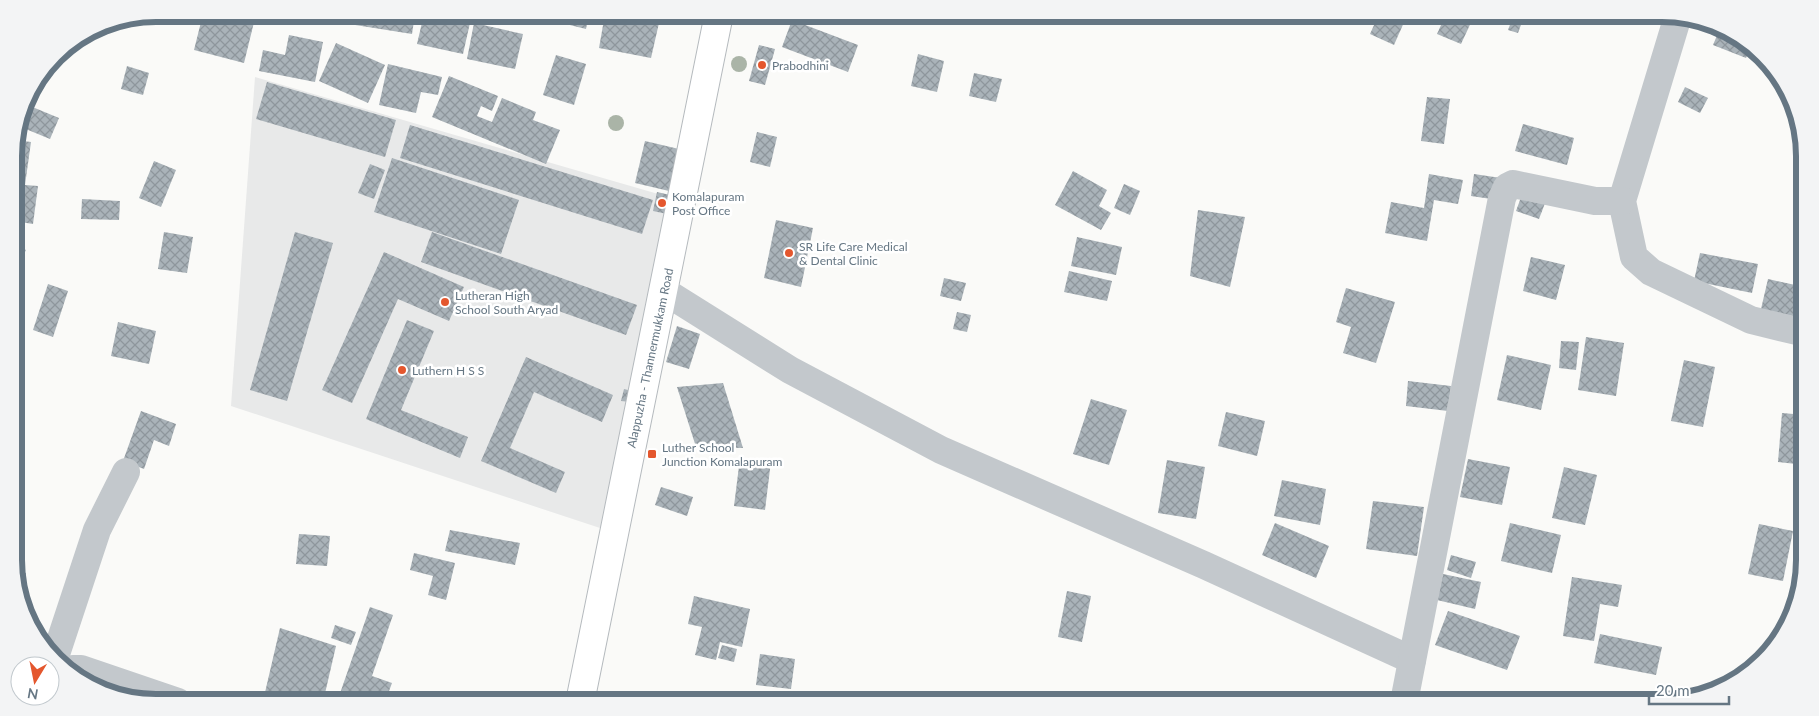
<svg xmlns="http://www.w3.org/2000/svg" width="1819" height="716" font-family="Lato,sans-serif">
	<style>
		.built { fill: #e8e9e9 }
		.building { fill: url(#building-cross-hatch) }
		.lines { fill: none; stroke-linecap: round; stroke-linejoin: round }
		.major-casing { stroke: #b5babe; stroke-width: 30 }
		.minor { stroke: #c3c8cc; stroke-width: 28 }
		.major { stroke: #fff; stroke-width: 28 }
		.tree { fill: #aab4a7 }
		.poi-dot { fill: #e4572e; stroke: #fff; stroke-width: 2 }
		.labels { text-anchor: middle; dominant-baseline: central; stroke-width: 5; stroke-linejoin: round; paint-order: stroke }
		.poi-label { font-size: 12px; fill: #657683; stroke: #fff; text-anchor: start }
		.street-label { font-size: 12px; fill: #657683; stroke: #fff }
		.rim { fill: none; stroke: #657683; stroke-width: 6 }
	</style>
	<defs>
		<pattern id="building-cross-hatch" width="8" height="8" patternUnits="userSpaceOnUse" patternTransform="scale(1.25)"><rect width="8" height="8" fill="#aab3b9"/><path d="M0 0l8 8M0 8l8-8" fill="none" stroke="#8e969c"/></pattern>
	</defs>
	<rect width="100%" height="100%" fill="#fafaf8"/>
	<path class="built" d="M255,77l417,121 -69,331 -372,-123z"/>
	<g class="building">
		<path d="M203,14h53l-12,49 -50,-13z"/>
		<path d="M351,14h64l-3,20 -63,-10z"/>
		<path d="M424,14h48l-9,40 -46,-10z"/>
		<path d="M525,14h64l-3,15z"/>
		<path d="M605,14l54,9 -8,35 -52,-10z"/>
		<path d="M1379,14h12l14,6 -11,25 -24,-11z"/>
		<path d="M1446,14h29l-14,30 -24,-10z"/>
		<path d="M1514,14h11l-7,19 -10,-3z"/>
		<path d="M792,20l66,25 -10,27 -66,-25z"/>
		<path d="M1698,20l11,1 40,30 -3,7 -33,-13 5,-12 -22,-8z"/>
		<path d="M474,23l49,11 -8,35 -48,-10z"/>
		<path d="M289,35l34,7 -8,40 -56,-11 4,-21 22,5z"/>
		<path d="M336,43l49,22 -17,38 -49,-22z"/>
		<path d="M759,45l16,4 -10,36 -16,-4z"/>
		<path d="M918,54l26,7 -7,31 -26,-6z"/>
		<path d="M556,55l30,9 -12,41 -31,-10z"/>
		<path d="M388,64l54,13 -4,18 -17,-3 -5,21 -37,-8z"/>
		<path d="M127,66l22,7 -6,22 -22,-6z"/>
		<path d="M974,73l28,6 -6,23 -27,-6z"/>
		<path d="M449,76l49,20 -6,15 -11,-5 -4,10 15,6 10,-24 34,14 -3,8 27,10 -14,34 -114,-47z"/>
		<path d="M38,81l-3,19 -8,-2 2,-5z"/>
		<path d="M267,82l129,38 -11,37 -129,-38z"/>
		<path d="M1685,87l23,11 -8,15 -22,-11z"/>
		<path d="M1427,97l23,2 -6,45 -23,-3z"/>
		<path d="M30,106l29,12 -9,21 -29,-12z"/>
		<path d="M1523,124l51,14 -7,27 -52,-14z"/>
		<path d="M410,125l243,75 -11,34 -242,-76z"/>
		<path d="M757,132l20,5 -7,30 -20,-5z"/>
		<path d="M16,140l15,2 -6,43 13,1 -5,38 -19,-3v-74z"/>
		<path d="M645,141l34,8 -10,42 -34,-8z"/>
		<path d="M392,158l127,42 -18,54 -127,-42z"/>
		<path d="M154,161l22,9 -15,37 -22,-9z"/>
		<path d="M370,164l15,6 -11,29 -16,-6z"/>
		<path d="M1073,171l34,19 -8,16 12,7 -10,17 -46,-25z"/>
		<path d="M1429,174l34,6 -5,24 -24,-4 -7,41 -42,-8 6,-31 33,6z"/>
		<path d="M1474,174l27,4 -3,22 -27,-4z"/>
		<path d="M1124,184l16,7 -10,24 -16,-7z"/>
		<path d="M1524,189l23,9 -8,21 -23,-8z"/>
		<path d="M657,192l13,3 -3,19 -14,-3z"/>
		<path d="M82,199l38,2 -1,19 -38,-1z"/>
		<path d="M1198,210l47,7 -15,70 -40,-11z"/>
		<path d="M776,220l37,8 -12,59 -37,-9z"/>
		<path d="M164,232l29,5 -6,36 -29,-4z"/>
		<path d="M295,232l38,11 -46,158 -37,-11z"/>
		<path d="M432,232l205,73 -11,30 -205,-73z"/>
		<path d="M1077,237l45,10 -6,28 -45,-9z"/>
		<path d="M15,244l11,6 -11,21z"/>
		<path d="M384,252l80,35 -15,34 -51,-22 -46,104 -30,-13z"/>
		<path d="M1700,253l58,11 -6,29 -58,-12z"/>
		<path d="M1531,257l34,8 -9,35 -33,-9z"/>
		<path d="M1069,271l43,10 -5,20 -43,-9z"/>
		<path d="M944,278l22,5 -5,18 -21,-5z"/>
		<path d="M1768,279l32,7 -4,14 8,2 1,17 -44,-10z"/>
		<path d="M48,284l20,7 -15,46 -20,-7z"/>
		<path d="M1346,288l49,14 -19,61 -33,-10 8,-26 -15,-5z"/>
		<path d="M957,312l14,3 -4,17 -14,-3z"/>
		<path d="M407,320l27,11 -33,79 67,27 -8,21 -94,-39z"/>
		<path d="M118,322l38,9 -7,33 -38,-8z"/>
		<path d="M677,326l23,8 -11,35 -23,-7z"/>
		<path d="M1586,337l38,6 -8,53 -38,-6z"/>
		<path d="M1561,341l18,1 -3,28 -17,-2z"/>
		<path d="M1507,355l44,10 -10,45 -44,-10z"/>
		<path d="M526,357l87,38 -11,27 -68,-30 -24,56 55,24 -9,21 -75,-32z"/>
		<path d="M1684,360l31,7 -12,60 -32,-6z"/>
		<path d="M1408,381l43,5 -3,25 -42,-5z"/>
		<path d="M723,383l20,65 -47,-1 -19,-60z"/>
		<path d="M624,389l8,2 -2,11 -9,-1z"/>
		<path d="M1091,399l36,11 -18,55 -36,-11z"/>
		<path d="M141,411l35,13 -7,22 -15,-6 -10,29 -21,-8z"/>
		<path d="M1226,412l39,9 -8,35 -39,-10z"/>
		<path d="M1782,413l23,2v50l-27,-3z"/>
		<path d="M740,458l31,3 -6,49 -31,-4z"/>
		<path d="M1468,459l42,8 -8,38 -42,-8z"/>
		<path d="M1167,460l38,7 -9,52 -38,-6z"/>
		<path d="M1564,467l33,8 -12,50 -33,-7z"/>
		<path d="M1282,480l44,9 -6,36 -46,-9z"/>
		<path d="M661,487l32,10 -6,19 -32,-11z"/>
		<path d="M1373,501l51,6 -7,49 -51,-7z"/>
		<path d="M1275,523l54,23 -13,32 -54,-23z"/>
		<path d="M1510,523l51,12 -9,38 -51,-12z"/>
		<path d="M1759,524l34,7 -10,50 -35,-7z"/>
		<path d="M450,530l70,13 -5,22 -70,-14z"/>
		<path d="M299,534l31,2 -3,30 -31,-2z"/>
		<path d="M1804,535l1,24 -5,32 -8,-2z"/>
		<path d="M414,553l41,10 -9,37 -18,-5 5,-19 -23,-6z"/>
		<path d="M1451,555l25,7 -5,16 -24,-8z"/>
		<path d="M16,572l10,1 -4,23 -6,-9z"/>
		<path d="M1443,574l38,8 -6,27 -38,-9z"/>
		<path d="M1572,577l50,8 -4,22 -18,-3 -6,37 -31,-5z"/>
		<path d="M1067,591l24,5 -9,46 -24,-5z"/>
		<path d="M694,596l56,13 -8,38 -22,-5 -4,18 -21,-5 7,-28 -14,-3z"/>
		<path d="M370,607l23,8 -21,61 20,7 -7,19h-48z"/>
		<path d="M1448,611l72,25 -13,34 -72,-25z"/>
		<path d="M335,625l21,7 -5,13 -20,-7z"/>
		<path d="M280,628l56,18 -13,56 -60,-1z"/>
		<path d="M1600,634l62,13 -6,28 -62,-12z"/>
		<path d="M722,645l15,4 -3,13 -16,-4z"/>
		<path d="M760,654l35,5 -4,30 -35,-4z"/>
		<path d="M1299,694l26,8h-29z"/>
	</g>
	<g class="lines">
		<g class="major-casing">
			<path id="major" d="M580,702l139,-688"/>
		</g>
		<g class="minor">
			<path d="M1678,16l-56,185 12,56 17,15 100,48 54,13"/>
			<path d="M664,291l126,79 151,80 263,115 208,95"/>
			<path d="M55,657l42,-127 29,-58"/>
			<path d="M73,669h8l97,33"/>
			<path d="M1404,702l98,-504 5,-11 6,-3 82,17h27"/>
		</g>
		<use href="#major" class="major"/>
	</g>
	<g class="tree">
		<circle cx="739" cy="64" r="8"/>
		<circle cx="616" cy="123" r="8"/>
	</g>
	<g class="poi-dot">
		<circle cx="762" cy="65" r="5"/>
		<circle cx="662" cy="203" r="5"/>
		<circle cx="789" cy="253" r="5"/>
		<circle cx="445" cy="302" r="5"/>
		<circle cx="402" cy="370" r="5"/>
		<rect x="647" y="449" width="10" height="10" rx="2.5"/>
	</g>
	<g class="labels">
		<g class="poi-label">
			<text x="772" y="65">Prabodhini</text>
			<text x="672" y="196">Komalapuram<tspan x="672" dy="14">Post Office</tspan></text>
			<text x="799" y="246">SR Life Care Medical<tspan x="799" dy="14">&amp; Dental Clinic</tspan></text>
			<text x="455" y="295">Lutheran High<tspan x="455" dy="14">School South Aryad</tspan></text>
			<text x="412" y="370">Luthern H S S</text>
			<text x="662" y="447">Luther School<tspan x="662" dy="14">Junction Komalapuram</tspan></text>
		</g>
		<g class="street-label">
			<text transform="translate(650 358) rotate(-78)">Alappuzha - Thannermukkam Road</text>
		</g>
	</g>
	<path d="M0 0H1819V716H0ZM156 22H1662A134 134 0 0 1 1796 156V560A134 134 0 0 1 1662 694H156A134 134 0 0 1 22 560V156A134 134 0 0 1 156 22Z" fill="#f3f4f5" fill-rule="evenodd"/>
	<path class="rim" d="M156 22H1662A134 134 0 0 1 1796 156V560A134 134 0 0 1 1662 694H156A134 134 0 0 1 22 560V156A134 134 0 0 1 156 22Z"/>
	<g transform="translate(35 681) rotate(190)"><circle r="24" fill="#ffffff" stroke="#c1c8cd"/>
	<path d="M0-4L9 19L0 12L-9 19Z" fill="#e4572e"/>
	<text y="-8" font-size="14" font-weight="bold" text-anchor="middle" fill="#657683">N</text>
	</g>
	<path d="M1649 696v8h80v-8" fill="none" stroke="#657683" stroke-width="2.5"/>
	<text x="1656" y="696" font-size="15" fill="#657683" stroke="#ffffff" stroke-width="4" paint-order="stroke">20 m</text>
</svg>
